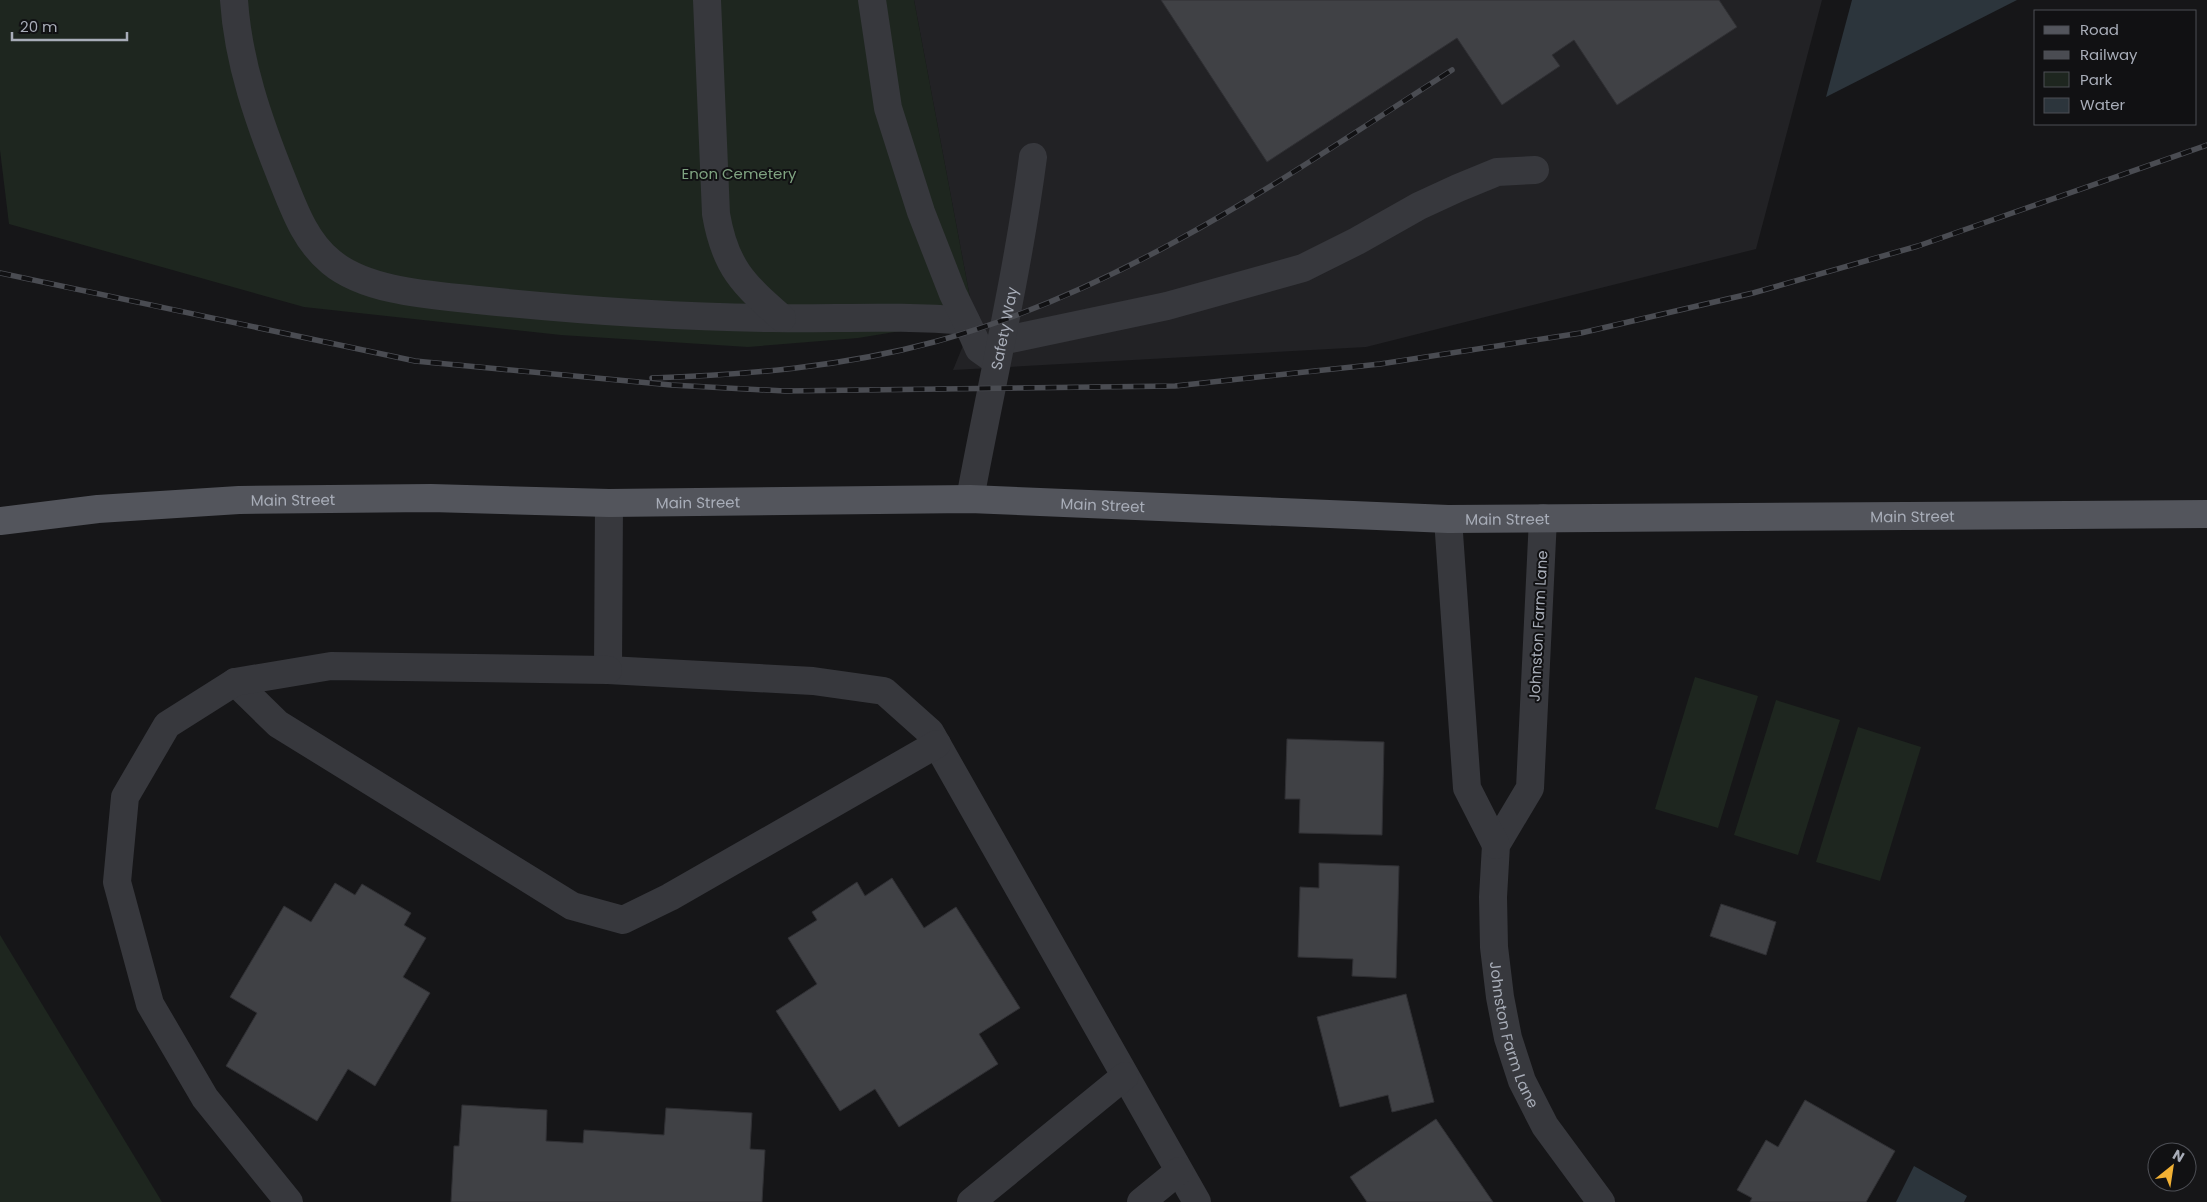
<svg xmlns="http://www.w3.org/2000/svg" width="2207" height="1202" font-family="Poppins,sans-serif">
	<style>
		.built { fill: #222225 }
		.green { fill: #1e261f }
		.water { fill: #2c353c }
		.building { fill: #404145; stroke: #303034 }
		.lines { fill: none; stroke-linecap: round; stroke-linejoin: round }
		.minor { stroke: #37383d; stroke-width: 28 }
		.major { stroke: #53555c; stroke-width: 28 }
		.rail-casing { stroke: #4a4c52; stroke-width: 5.5 }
		.rail { stroke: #111113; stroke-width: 4; stroke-dasharray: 11; stroke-linecap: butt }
		.labels { text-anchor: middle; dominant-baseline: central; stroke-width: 4; stroke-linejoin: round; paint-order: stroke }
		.park-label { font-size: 15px; fill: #7fa381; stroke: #111113 }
		.street-label { font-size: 15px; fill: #a8adb8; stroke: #111113 }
	</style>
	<rect width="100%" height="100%" fill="#161618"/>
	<path class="built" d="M914,0h908l-66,249 -390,98 -413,23 21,-51z"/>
	<g class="green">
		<path d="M0,0h914l60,319 -116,19 -110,9 -187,-12 -257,-28 -295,-83 -9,-74z"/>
		<path d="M1695,677l63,19 -40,132 -63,-19z"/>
		<path d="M1776,700l64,20 -42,135 -64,-20z"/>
		<path d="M1858,727l63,20 -41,134 -64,-19z"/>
		<path d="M0,935l162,267h-162z"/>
	</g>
	<g class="water">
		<path d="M1852,0h165l-191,97z"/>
		<path d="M1914,1166l53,30 -3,6h-68z"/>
	</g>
	<g class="building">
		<path d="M1161,0h558l18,27 -120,78 -43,-65 -22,15 8,11 -58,39 -45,-67 -190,124z"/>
		<path d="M1287,739l97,3 -2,93 -83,-2 1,-34h-15z"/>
		<path d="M1319,863l80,3 -3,112 -44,-2 1,-17 -55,-2 2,-70 19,1z"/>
		<path d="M892,878l32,50 32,-21 64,101 -41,26 19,30 -99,63 -24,-38 -35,22 -64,-100 41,-27 -29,-46 29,-18 -5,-8 45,-30 8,14z"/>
		<path d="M335,883l20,12 7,-11 49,29 -7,12 22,13 -23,39 27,16 -55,93 -27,-17 -31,52 -91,-55 31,-53 -27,-16 54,-91 27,16z"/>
		<path d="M1721,904l55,18 -10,33 -56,-19z"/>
		<path d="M1406,994l28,108 -42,10 -4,-17 -48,12 -23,-90z"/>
		<path d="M1805,1100l90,51 -29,51h-116l2,-4 -15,-8 29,-50 12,7z"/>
		<path d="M462,1105l85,5 -1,31 37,2 1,-13 80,5 2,-27 86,5 -2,36 15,1 -3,52h-311l3,-56h5z"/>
		<path d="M1436,1119l57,83h-126l-17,-25z"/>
	</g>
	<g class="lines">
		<g class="minor">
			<path d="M234,0c4,62 25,122 48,179 12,30 23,62 49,83 36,30 102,33 147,38 97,10 195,17 293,18 65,1 130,-3 195,3"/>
			<path d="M707,0l9,214c9,53 27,70 66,104"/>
			<path d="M872,0l16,108 33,104 32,82 18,37 8,18 17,12"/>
			<path d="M1001,341l166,-35 136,-38 54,-27 62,-35 39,-18 39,-16 38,-2"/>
			<path id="s1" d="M970,499c21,-114 48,-227 63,-342"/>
			<path d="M609,503l-1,167 205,11 71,10 46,41 267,470"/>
			<path id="s2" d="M1543,518l-13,270 -34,57 -3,52 1,50 6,50 8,41 14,43 23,45 56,76"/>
			<path d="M1448,519l19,269 29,57"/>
			<path d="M235,682l43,42 294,182 51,14 47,-23 267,-153"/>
			<path d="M289,1202l-84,-104 -55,-94 -33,-122 8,-85 42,-72 68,-43 96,-16 277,4"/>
			<path d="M971,1202l154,-126"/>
			<path d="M1141,1202l38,-31"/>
		</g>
		<path class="major" id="s3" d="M0,521l98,-12 141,-9 192,-2 178,5 361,-4 478,20 759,-5"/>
		<g class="rail-casing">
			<g id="rail">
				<path d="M0,273l415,88 256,24 114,6 390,-5 205,-22 201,-31 172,-40 165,-47 289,-101"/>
				<path d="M652,378c95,-3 189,-11 282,-36 191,-52 353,-166 518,-272"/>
			</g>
		</g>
		<use href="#rail" class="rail"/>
	</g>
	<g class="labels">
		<g class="park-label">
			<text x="739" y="173">Enon Cemetery</text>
		</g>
		<g class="street-label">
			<text stroke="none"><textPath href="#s1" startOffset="174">Safety Way</textPath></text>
			<text stroke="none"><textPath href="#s3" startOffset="294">Main Street</textPath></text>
			<text stroke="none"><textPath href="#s3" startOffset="699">Main Street</textPath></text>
			<text stroke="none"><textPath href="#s3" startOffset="1104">Main Street</textPath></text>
			<text stroke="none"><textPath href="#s3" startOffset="1914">Main Street</textPath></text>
			<text stroke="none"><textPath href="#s3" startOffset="1509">Main Street</textPath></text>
			<text transform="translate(1538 626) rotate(-87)">Johnston Farm Lane</text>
			<text stroke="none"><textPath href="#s2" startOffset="529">Johnston Farm Lane</textPath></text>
		</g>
	</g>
	<rect x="2034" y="10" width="162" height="115" fill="#111113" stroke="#4d4f55"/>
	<rect x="2044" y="26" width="25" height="8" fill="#53555c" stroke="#4d4f55"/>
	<text x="2080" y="35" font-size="15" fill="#a8adb8">Road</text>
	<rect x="2044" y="51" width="25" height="8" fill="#4a4c52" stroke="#4d4f55"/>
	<text x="2080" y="60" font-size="15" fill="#a8adb8">Railway</text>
	<rect x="2044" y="72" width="25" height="15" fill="#1e261f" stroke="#4d4f55"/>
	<text x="2080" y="85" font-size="15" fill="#a8adb8">Park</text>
	<rect x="2044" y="98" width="25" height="15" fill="#2c353c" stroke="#4d4f55"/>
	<text x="2080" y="110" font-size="15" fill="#a8adb8">Water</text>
	<g transform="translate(2172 1167) rotate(30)"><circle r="24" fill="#111113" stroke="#4d4f55"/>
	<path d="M0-4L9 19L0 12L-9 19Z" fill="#f2b134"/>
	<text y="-8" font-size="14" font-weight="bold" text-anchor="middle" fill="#a8adb8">N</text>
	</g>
	<path d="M12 32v8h115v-8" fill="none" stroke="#a8adb8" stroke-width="2.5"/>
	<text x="20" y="32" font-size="15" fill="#a8adb8" stroke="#111113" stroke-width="4" paint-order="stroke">20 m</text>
</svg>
